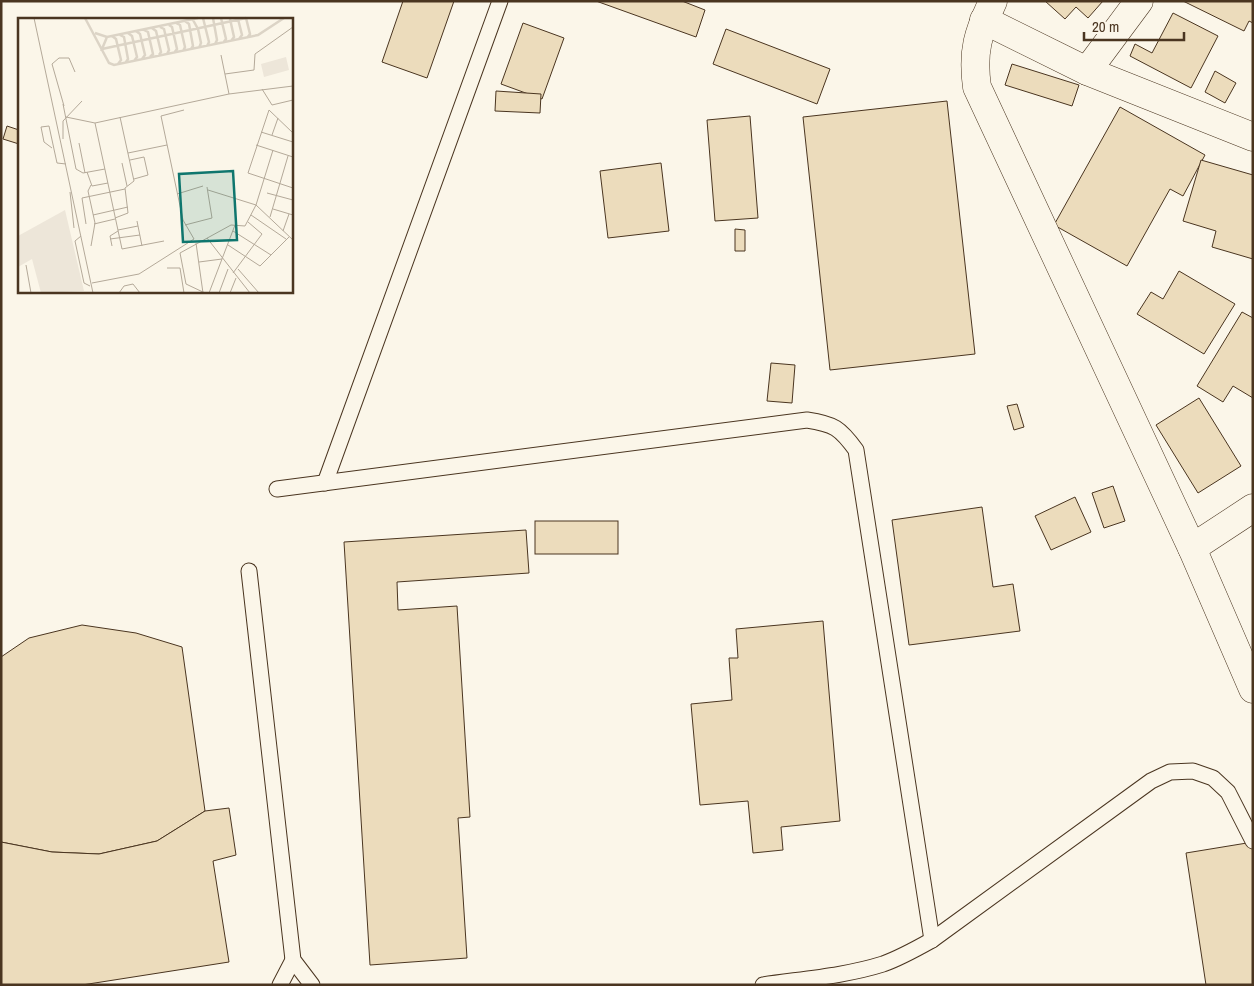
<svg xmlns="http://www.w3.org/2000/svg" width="1254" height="986" font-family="'Archivo Narrow',sans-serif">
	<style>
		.building { fill: #ecdcbc; stroke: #4a3520 }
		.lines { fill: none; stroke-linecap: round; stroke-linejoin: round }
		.service-casing { stroke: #4a3520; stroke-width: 17 }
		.minor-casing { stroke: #4a3520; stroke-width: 29 }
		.service { stroke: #fbf6e9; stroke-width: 15 }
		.minor { stroke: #fbf6e9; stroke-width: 28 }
		.inset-river { fill: none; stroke: #dcd4c6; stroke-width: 2.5 }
		.inset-road { fill: none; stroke: #b4a999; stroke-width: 1 }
		.view { fill: #0f766e; fill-opacity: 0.15; stroke: #0f766e; stroke-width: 2.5 }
		.inset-edge { fill: none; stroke: #4a3520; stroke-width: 2.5 }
	</style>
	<rect width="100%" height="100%" fill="#fbf6e9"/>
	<g class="building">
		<path d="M403,1h51l-27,77 -45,-16z"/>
		<path d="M596,1h86l23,9 -9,27z"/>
		<path d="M1045,1h58l-15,17 -12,-11 -11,12z"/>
		<path d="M1183,1h70v22l-4,-2 -5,10z"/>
		<path d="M1173,13l45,23 -27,52 -61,-32 5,-12 17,9z"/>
		<path d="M523,23l41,15 -22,61 -41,-15z"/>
		<path d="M726,29l104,40 -13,35 -104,-40z"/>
		<path d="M1012,64l67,21 -7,21 -67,-21z"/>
		<path d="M1215,71l21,12 -11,20 -20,-11z"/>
		<path d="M496,91l45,3 -1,19 -45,-2z"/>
		<path d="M947,101l28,253 -145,16 -27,-253z"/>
		<path d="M1120,107l85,48 -22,41 -13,-7 -43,77 -73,-41z"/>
		<path d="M750,116l8,102 -43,3 -8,-101z"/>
		<path d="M7,126l12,4v14l-16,-5z"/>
		<path d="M1201,160l52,15v84l-41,-12 4,-16 -33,-10z"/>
		<path d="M661,163l8,68 -61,7 -8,-67z"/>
		<path d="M735,229l10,1v21h-10z"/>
		<path d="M1179,271l56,33 -31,50 -67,-40 14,-22 12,7z"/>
		<path d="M1242,312l11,6v80l-20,-12 -10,16 -26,-16z"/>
		<path d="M771,363l24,2 -3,38 -25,-2z"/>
		<path d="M1199,398l42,68 -43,27 -42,-68z"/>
		<path d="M1017,404l7,23 -10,3 -7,-24z"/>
		<path d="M1113,486l12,35 -21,7 -12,-35z"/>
		<path d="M1075,497l16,35 -40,18 -16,-34z"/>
		<path d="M982,507l11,80 20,-3 7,47 -111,14 -17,-125z"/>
		<rect x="535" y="521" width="83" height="33"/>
		<path d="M526,530l3,43 -132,9 1,28 59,-4 13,211 -12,1 9,140 -97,7 -26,-423z"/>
		<path d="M823,621l17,200 -59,6 2,23 -30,3 -5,-52 -48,4 -9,-101 41,-4 -3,-42h9l-2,-29z"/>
		<path d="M82,625l54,8 46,14 23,164 -48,30 -58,13 -47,-2 -51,-10v-185l28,-19z"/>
		<path d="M229,808l7,47 -23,6 16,101 -147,23h-81v-143l51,10 47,2 58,-13 48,-30z"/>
		<path d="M1253,842v143h-47l-20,-132z"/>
	</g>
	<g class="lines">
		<g class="service-casing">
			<g id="service">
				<path d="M325,483l175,-482"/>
				<path d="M277,489l530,-69c27,4 33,8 49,30l76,490"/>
				<path d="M249,571l44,389 19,25"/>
				<path d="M280,985l13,-25"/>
				<path d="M763,985c40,-6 82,-9 120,-21 17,-6 33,-15 49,-24l219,-159 19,-9 23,-1 20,7 15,14 25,49"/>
			</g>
		</g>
		<g class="minor-casing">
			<g id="minor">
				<path d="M993,1c-15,32 -21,50 -16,86l215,461 61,141"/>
				<path d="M984,20l103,51 166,66"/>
				<path d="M1087,71l52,-70"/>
				<path d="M1192,548l61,-40"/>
			</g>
		</g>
		<use href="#service" class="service"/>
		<use href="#minor" class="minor"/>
	</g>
	<g transform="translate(18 18)">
		<rect width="275" height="275" fill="#fbf6e9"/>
		<path d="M268,39l3,13 -25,7 -3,-13zM47,192l19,81 -43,2 -9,-34 -14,8v-31z" fill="#ede6d9"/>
		<path class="inset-river" d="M67,0l24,45 5,2 144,-30 26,-17M185,0l6,24 -2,4M195,0l4,22 -2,4M203,0l5,21 -3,4M228,0l4,16 -3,4M212,1l4,18 -3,4M220,1l4,16 -3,4M175,2l5,9 3,14 -2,5M167,3l4,3 4,22 -2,3M158,5l4,2 5,22 -2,4M151,7l3,2 5,22 -3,4M142,9l4,2 5,21 -2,4M134,10l4,3 5,21 -2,3M126,12l4,2 5,22 -3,3M118,13l4,3 5,21 -3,4M77,15l12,4 91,-19M110,15l4,3 5,21 -3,4M102,17l4,2 4,22 -2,3M94,18l4,3 5,21 -3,4M89,19l-5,12 144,-31"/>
		<path class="inset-road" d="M16,0l59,275M203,37l8,39M207,56l29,-4 1,-16 38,-27M244,71l10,16 21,-5M45,86l13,65 7,4 22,-4M46,88l-12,-42 7,-6h10l6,14M48,99l29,6 134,-29 64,-8M77,105l27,126 42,-8M243,114l32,10M275,115l-24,-23 -21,63 45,15M254,117l6,-17M45,121v-18l19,-20M61,125l6,30M238,127l37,12M34,130l-8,-6 -3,-15 8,-1 8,37 9,1M110,135l39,-8M112,142l14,-3 4,18 -14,4M104,145l5,23M69,154l5,14 16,-3M190,172l48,15 37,35M52,174l4,36M249,175l26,7M159,176l26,-8M255,191l20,6M75,197l35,-8M233,197l35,24M252,199l18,-61M97,200l13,-5 -3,-25 9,-7 -14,-64M119,203l5,25M68,206l-4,-26 43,-9M76,206l21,-5M167,207l27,-7 -5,-31M100,212l20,-4M215,213l38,24M265,213l6,-17M63,218l-6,5 9,42 6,3M189,220l43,55M92,221l30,-4M178,225l7,50M210,227l32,21 29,-29M73,228l4,-23 -7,-32 3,-6M94,228l-2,-10 8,-5M181,244l23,-3M8,247l5,28M149,250h13l4,25M220,251l21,24M215,255l29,-39 -14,-12M74,265l47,-9 55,-35 -11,-19 -22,-104 23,-6M101,275l5,-7 9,-2 7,9M187,275l-19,-9 -6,-31 51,-28 14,1 11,-21 17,-55M191,275l26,-68M201,275l9,-24M212,275l6,-15"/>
		<path class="view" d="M215,153l4,69 -54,2 -4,-68z"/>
		<rect width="275" height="275" class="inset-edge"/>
	</g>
	<rect width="1254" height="986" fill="none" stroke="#4a3520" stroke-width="5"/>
	<path d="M1084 32v8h100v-8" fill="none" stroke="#4a3520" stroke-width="2.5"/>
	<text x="1092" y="32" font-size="15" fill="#4a3520" stroke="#fbf6e9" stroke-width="4" paint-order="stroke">20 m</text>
</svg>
